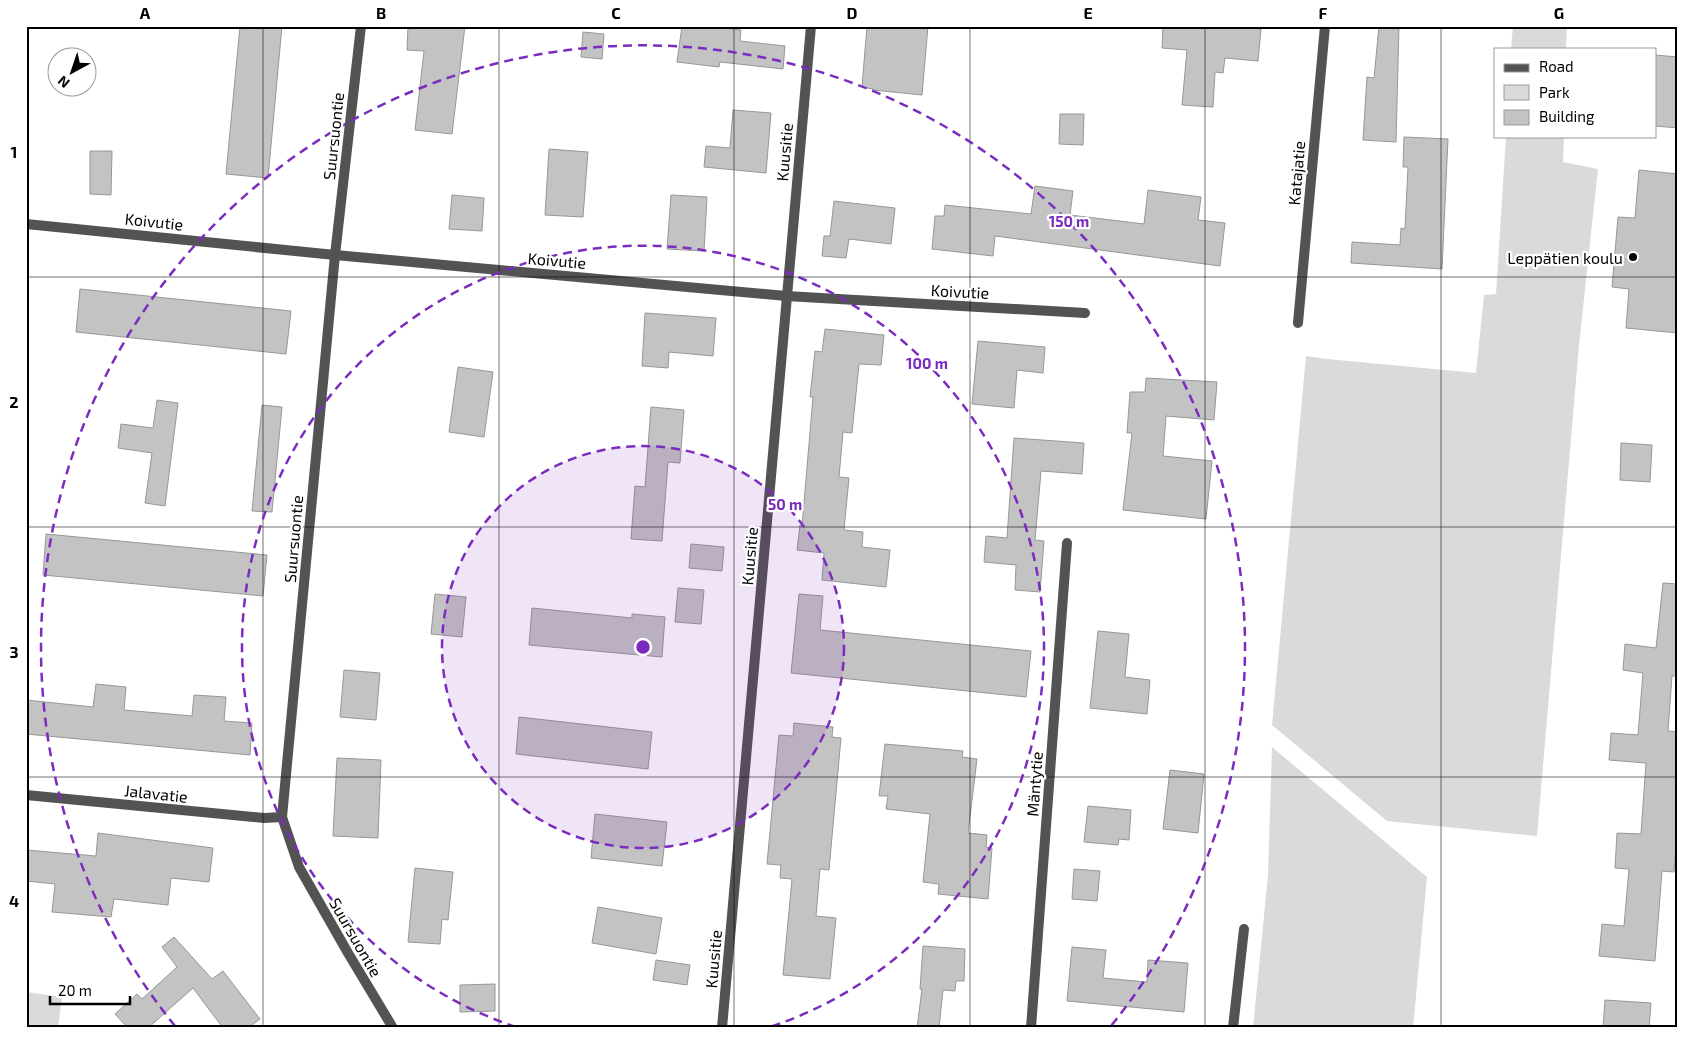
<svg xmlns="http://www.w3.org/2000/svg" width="1704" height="1054" font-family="'Exo 2',sans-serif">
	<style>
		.green { fill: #dadada }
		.building { fill: #c3c3c3; stroke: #979797 }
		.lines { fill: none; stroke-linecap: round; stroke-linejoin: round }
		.street { stroke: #535353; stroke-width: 10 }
		.grid { fill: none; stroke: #000; stroke-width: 1; stroke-opacity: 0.55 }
		.ring { fill: none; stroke: #7b2cbf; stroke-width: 2.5; stroke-dasharray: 9 6 }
		.poi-dot { fill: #000; stroke: #fff; stroke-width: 2 }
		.labels { text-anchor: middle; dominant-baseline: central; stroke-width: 4.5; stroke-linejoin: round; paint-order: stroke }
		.street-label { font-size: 16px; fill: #000; stroke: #fff }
		.poi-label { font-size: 16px; fill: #000; stroke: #fff; text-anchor: end }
		.centre { fill: #7b2cbf; stroke: #fff; stroke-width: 2.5 }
		.ring-label { font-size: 15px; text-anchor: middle; font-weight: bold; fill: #7b2cbf; stroke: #fff; stroke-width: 4.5; stroke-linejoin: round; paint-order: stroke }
		.neatline { fill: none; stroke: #000; stroke-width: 2 }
		.grid-label { font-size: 16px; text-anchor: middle; font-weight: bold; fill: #000 }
	</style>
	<rect width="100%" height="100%" fill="#fff"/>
	<g class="green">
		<path d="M1513,26h54l-1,23h-55z"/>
		<path d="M1506,136h58l-1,26 35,7 -19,176 -42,491 -150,-15 -115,-96 34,-369 21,3 149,14 8,-78 12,-1z"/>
		<path d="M1272,747l155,130 -14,151h-160l15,-153z"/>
		<path d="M26,992l36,5 -4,31h-32z"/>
	</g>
	<g class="building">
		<path d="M240,26h42l-14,152 -42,-4z"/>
		<path d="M408,26h57l-13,108 -37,-4 9,-79 -17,-1z"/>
		<path d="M682,26h43v2l16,2 -1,11 45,5 -2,23 -63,-7 -1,5 -42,-5z"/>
		<path d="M867,26h61l-6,69 -49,-5v-1l-11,-2z"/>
		<path d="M1163,26h64l34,3 -3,32 -33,-3 -2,15 -8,-1 -2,35 -31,-2 5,-55 -25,-2z"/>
		<path d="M1379,26h20l-3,116 -33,-2 4,-63 7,1z"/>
		<path d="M583,32l21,2 -2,25 -21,-2z"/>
		<path d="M1655,55l23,2v71l-23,-2z"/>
		<path d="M733,110l38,3 -5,60 -62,-6 2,-21 24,2z"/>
		<path d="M1060,114h24l-1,31 -24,-1z"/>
		<path d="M1404,137l44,2 -6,130 -91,-6 1,-21 48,3 1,-17 4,1 3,-62h-5z"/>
		<path d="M549,149l39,3 -5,65 -38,-2z"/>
		<path d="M90,151h22l-1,44 -21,-1z"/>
		<path d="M1639,170l39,4v159l-52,-5 3,-39 -17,-2 6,-70 17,1z"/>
		<path d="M1035,186l38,5 -3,24 74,9 4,-34 53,7 -3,23 27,3 -5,43 -225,-30 -2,20 -61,-7 3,-33h9l1,-11 86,9z"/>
		<path d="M452,195l32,3 -2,33 -33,-2z"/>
		<path d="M671,195l36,2 -3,54 -37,-2z"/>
		<path d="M834,201l61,7 -4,36 -42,-5 -3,19 -24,-2 2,-20h6z"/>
		<path d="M80,289l211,22 -5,43 -210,-22z"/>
		<path d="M645,313l71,5 -3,38 -44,-4 -1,16 -26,-2z"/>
		<path d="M825,329l59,6 -3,30 -22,-1 -7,69 -9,-1 -4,45 10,1 -5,52 19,2 -1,15 28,3 -4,37 -64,-7 2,-27 -27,-3 3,-25 2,1 11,-129h-3l5,-46 7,1z"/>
		<path d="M978,341l67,6 -2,26 -26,-3 -3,38 -42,-4z"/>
		<path d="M458,367l35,5 -9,65 -35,-5z"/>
		<path d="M1146,378l71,4 -3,38 -48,-4 -3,40 49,5 -6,58 -83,-9 9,-77h-5l3,-41h15z"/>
		<path d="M157,400l21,3 -13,103 -20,-3 7,-50 -34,-5 3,-24 32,4z"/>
		<path d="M262,405l20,2 -10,105 -20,-1z"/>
		<path d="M651,407l33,3 -4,53 -12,-1 -6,79 -31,-2 4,-53 10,1z"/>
		<path d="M1014,438l70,5 -2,31 -41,-3 -6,69 9,1 -4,51 -25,-2 1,-25 -32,-3 2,-26 21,2z"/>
		<path d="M1621,443l31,2 -2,37 -30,-2z"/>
		<path d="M46,534l221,21 -4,41 -220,-21z"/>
		<path d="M691,544l33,3 -2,24 -33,-3z"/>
		<path d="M1663,583l15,1v92h-6l-4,55 10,1v87l-4,53 -12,-1 -7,90 -56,-5 3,-32 22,2 5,-57 -14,-1 2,-35 24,1 5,-71 -37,-3 2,-27 27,2 5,-62 -20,-3 2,-26 31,4z"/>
		<path d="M678,588l26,2 -3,34 -26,-2z"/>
		<path d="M435,594l31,3 -4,40 -31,-3z"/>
		<path d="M799,594l24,2 -3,34 211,21 -5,46 -235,-24z"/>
		<path d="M532,608l100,10v-4l33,3 -3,40 -133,-12z"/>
		<path d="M1098,631l31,3 -4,43 25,3 -3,34 -57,-6z"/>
		<path d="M344,670l36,3 -4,47 -36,-3z"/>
		<path d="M96,684l30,3 -2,23 68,6 2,-21 32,2 -2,24 28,2 -2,32 -224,-21v-34l67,7z"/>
		<path d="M519,717l133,15 -4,37 -132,-15z"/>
		<path d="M794,723l39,4 -1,10 9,1 -12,132 -9,-1 -4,47 20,2 -6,61 -47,-4 9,-96 -12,-1 1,-13 -14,-1 12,-129 14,1z"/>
		<path d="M885,744l78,7 -1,6 15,2 -9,74 19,2 -1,12 6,1 -4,51 -50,-5 1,-10 -16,-2 7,-68 -44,-5 2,-13h-9z"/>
		<path d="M337,758l44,2 -3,78 -45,-2z"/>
		<path d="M1170,770l34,4 -6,59 -35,-4z"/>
		<path d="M1088,806l43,4 -2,30 -10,-1 -1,6 -34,-3z"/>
		<path d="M595,814l72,8 -5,44 -71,-8z"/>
		<path d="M98,833l115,15 -4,34 -38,-4 -3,27 -54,-6 -3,18 -59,-5 3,-28 -29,-3v-31l70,6z"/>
		<path d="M415,868l38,4 -5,48 -6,-1 -2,25 -32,-2z"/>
		<path d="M1074,869l26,2 -3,30 -25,-2z"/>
		<path d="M598,907l64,11 -6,36 -64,-11z"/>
		<path d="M174,937l38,42 11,-8 37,48 -12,9h-25l-30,-40 -45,40h-20l-13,-14 22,-20 5,5 35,-32 -15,-20z"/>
		<path d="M923,946l42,3 -1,32h-8l-1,10 -12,-1 -4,38h-22l5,-39h-2z"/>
		<path d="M1072,947l34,3 -3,28 44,4 1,-22 40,3 -4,49 -117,-11z"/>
		<path d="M656,960l34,5 -3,20 -34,-5z"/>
		<path d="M495,984v27l-35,1v-27z"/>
		<path d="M1605,1000l46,3 -2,25h-46z"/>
	</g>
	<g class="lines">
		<g class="street">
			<path d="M361,26l-26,229 -53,562 17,50 49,86 45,75"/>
			<path d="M26,224l309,31 451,41 299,17"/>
			<path d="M1298,323l27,-297"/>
			<path d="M26,795l238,23 18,-1"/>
			<path d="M722,1028l89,-1002"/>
			<path d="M1031,1028l36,-485"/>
			<path d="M1233,1028l11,-99"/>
		</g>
	</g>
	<path class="grid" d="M263,26v1002M499,26v1002M734,26v1002M970,26v1002M1205,26v1002M1441,26v1002M26,277h1652M26,527h1652M26,777h1652"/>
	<circle cx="643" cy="647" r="201" fill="#7b2cbf" fill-opacity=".12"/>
	<g class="ring">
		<circle cx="643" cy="647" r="201"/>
		<path d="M516 1027A401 401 0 1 1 770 1027"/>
		<path d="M175 1026A602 602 0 1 1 1111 1026"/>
	</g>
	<circle class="poi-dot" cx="1633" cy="257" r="5"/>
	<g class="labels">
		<g class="street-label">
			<text transform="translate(333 136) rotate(-84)">Suursuontie</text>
			<text transform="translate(784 152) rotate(-85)">Kuusitie</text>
			<text transform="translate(1296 173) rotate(-85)">Katajatie</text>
			<text transform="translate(154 221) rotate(6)">Koivutie</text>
			<text transform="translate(557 260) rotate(5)">Koivutie</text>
			<text transform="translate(960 291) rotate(3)">Koivutie</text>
			<text transform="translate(293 539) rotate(-85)">Suursuontie</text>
			<text transform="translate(749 556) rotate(-85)">Kuusitie</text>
			<text transform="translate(1034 784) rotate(-86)">Mäntytie</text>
			<text transform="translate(156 793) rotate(6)">Jalavatie</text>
			<text transform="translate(356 937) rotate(60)">Suursuontie</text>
			<text transform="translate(713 959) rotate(-85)">Kuusitie</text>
		</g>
		<g class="poi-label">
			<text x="1623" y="257">Leppätien koulu</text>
		</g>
	</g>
	<circle cx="643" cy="647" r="8" class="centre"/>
	<g class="ring-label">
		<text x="1069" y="227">150 m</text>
		<text x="927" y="369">100 m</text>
		<text x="785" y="510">50 m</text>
	</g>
	<rect width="1704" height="1054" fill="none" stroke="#ffffff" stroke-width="55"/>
	<rect x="1494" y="48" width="162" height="90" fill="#ffffff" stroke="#999999"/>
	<rect x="1504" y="64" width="25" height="8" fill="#535353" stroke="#999999"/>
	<text x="1539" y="72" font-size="15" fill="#000000">Road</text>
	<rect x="1504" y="85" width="25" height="15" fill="#dadada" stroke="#999999"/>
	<text x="1539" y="98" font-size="15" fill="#000000">Park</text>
	<rect x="1504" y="110" width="25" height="15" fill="#c3c3c3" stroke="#999999"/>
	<text x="1539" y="122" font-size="15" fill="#000000">Building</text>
	<g transform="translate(72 72) rotate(220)"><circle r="24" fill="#ffffff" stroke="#999999"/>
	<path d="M0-4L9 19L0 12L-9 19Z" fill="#000000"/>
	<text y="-8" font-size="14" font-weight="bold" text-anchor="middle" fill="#000000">N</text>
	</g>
	<path d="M50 996v8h80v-8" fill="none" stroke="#000000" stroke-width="2.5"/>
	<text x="58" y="996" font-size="15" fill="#000000" stroke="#ffffff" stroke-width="4" paint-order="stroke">20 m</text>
	<rect x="28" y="28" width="1648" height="998" class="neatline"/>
	<g class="grid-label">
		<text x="145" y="19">A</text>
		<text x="381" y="19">B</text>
		<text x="616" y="19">C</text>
		<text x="852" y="19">D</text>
		<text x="1088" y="19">E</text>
		<text x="1323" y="19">F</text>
		<text x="1559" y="19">G</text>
		<text x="14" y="158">1</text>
		<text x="14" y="408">2</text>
		<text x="14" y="658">3</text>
		<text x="14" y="907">4</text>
	</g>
</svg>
